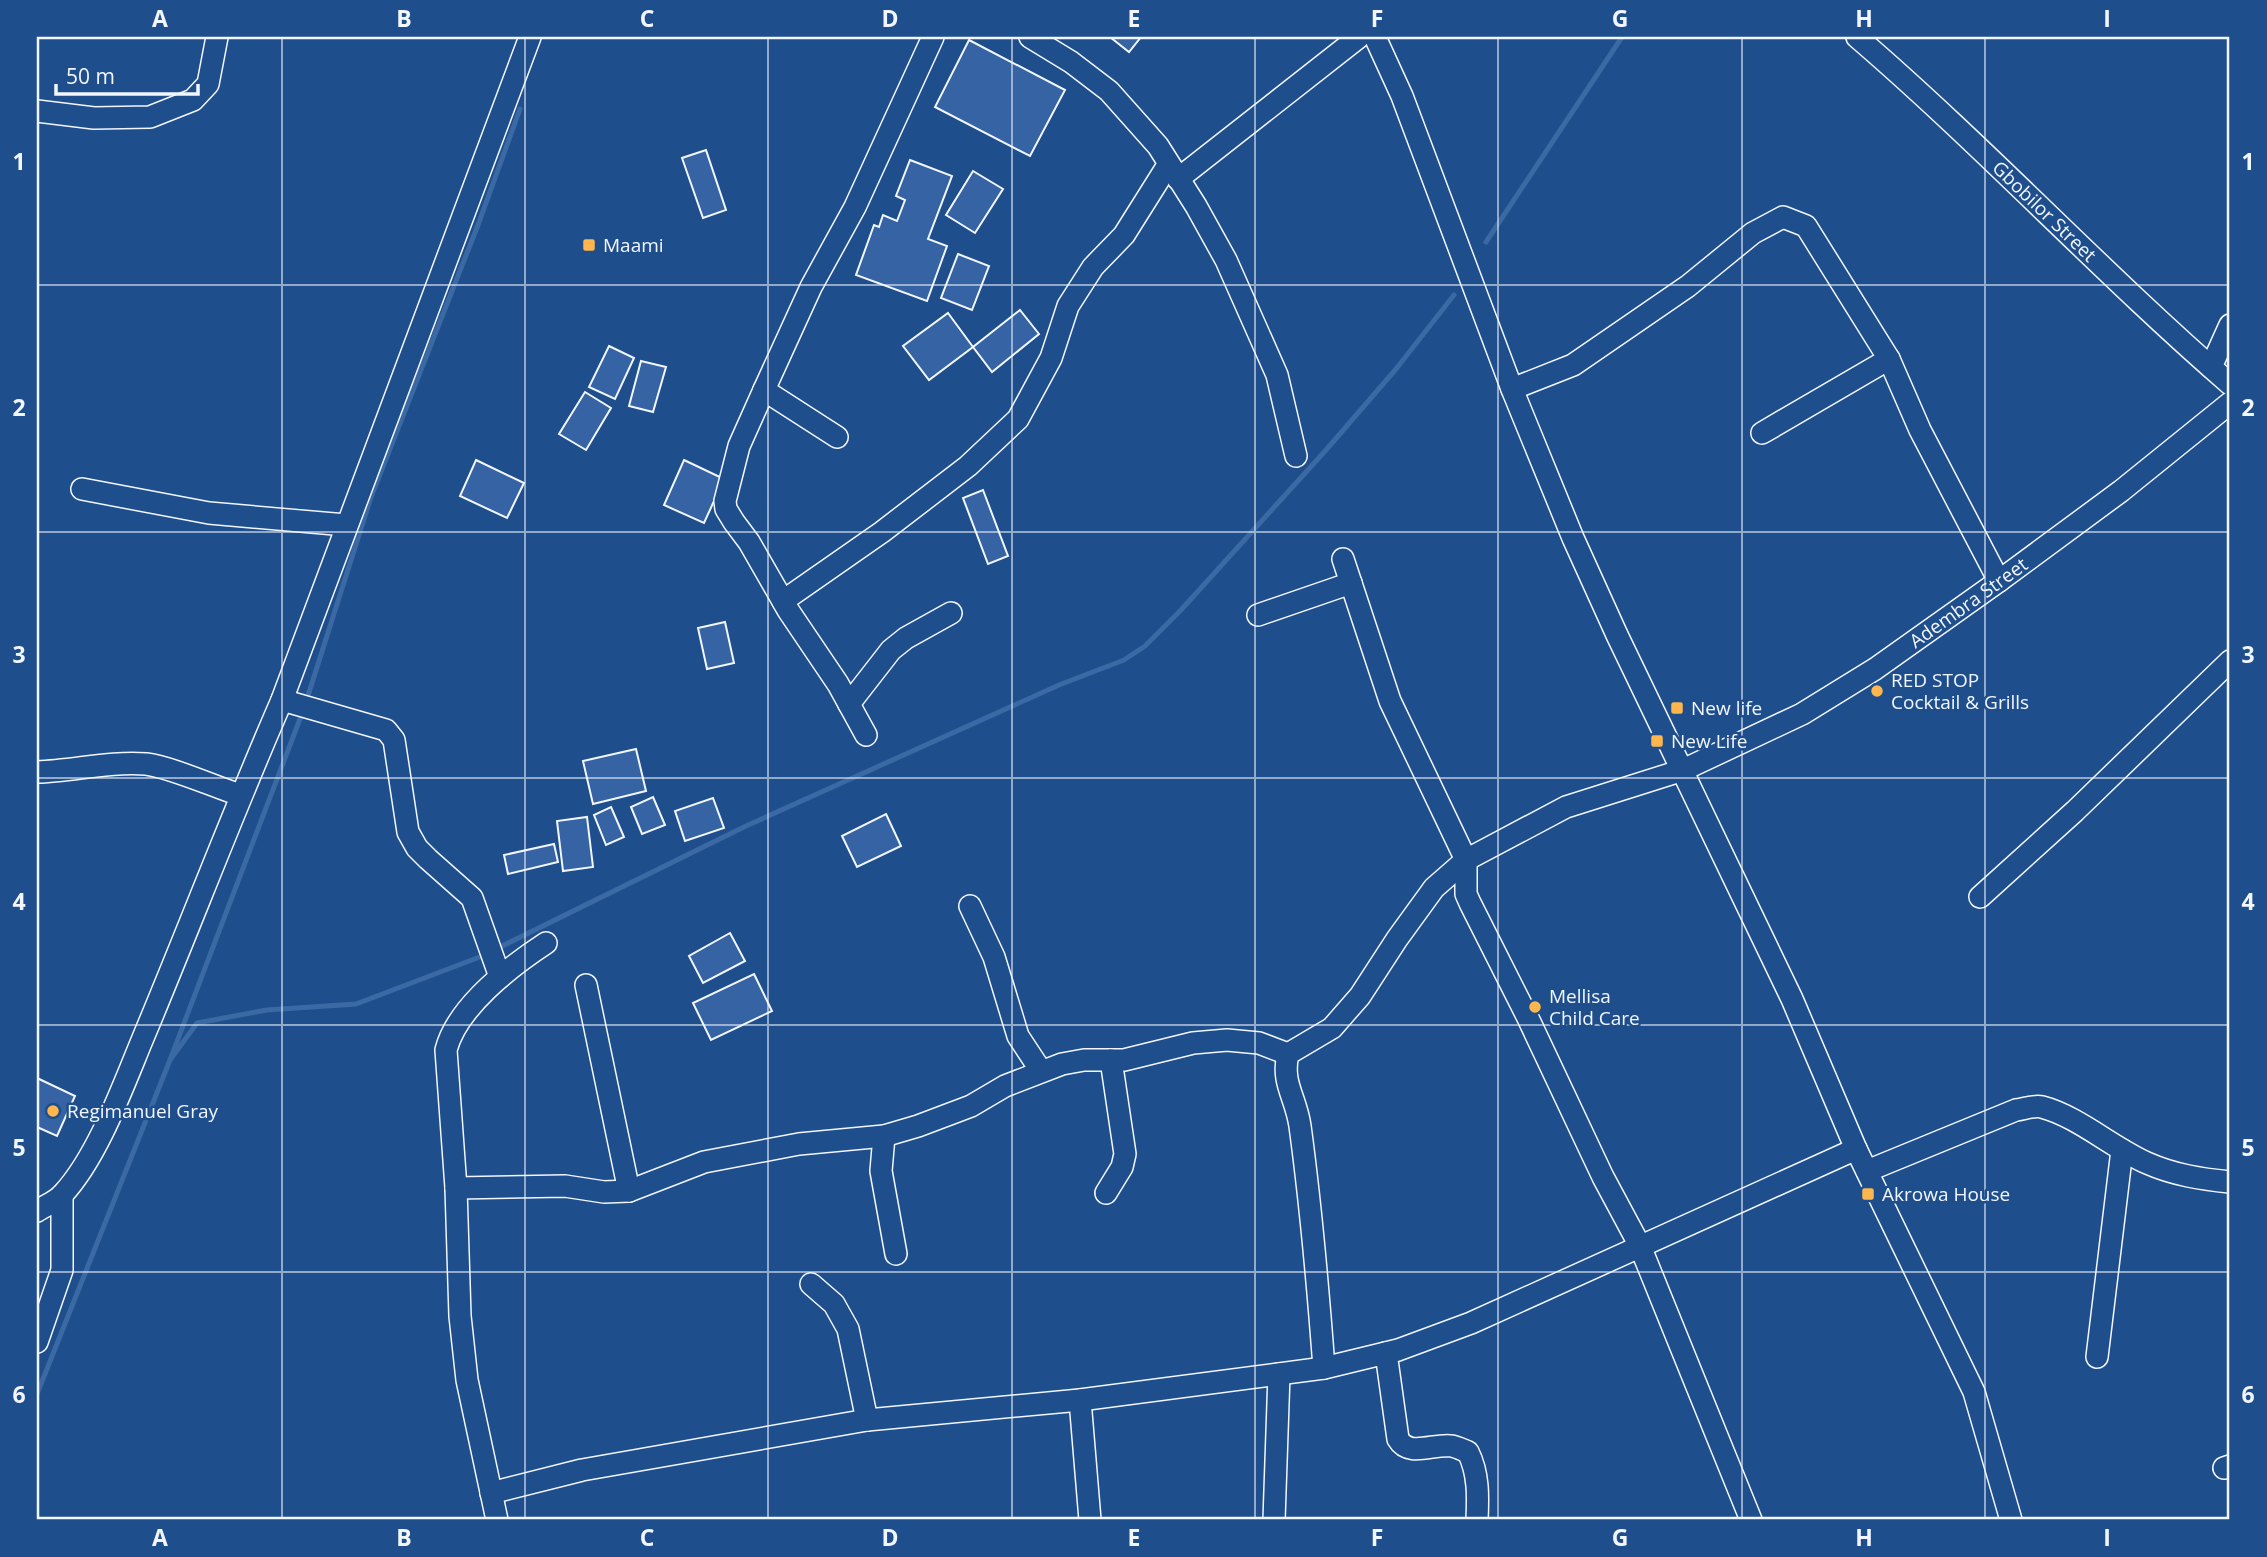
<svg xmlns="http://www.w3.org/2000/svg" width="2267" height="1557" font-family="'Open Sans',sans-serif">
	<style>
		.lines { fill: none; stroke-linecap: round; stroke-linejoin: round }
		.stream { stroke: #3b69a3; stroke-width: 5 }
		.building { fill: #3563a3; stroke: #f2f6ff; stroke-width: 2 }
		.minor-casing { stroke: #f2f6ff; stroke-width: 24 }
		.minor { stroke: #1f4e8c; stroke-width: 21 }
		.grid { fill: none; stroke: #f2f6ff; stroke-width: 2; stroke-opacity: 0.55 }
		.poi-dot { fill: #ffb74d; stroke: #1f4e8c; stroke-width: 2.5 }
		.labels { text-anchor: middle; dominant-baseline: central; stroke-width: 5; stroke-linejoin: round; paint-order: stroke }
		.street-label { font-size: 19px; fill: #f2f6ff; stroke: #1f4e8c }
		.poi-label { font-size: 19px; fill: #f2f6ff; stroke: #1f4e8c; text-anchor: start }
		.neatline { fill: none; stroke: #f2f6ff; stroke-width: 2.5 }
		.grid-label { font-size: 23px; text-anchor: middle; font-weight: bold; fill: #f2f6ff }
	</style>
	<rect width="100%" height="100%" fill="#1f4e8c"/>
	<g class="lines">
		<g class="stream">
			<path d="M1486,242l136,-205"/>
			<path d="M306,702l65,-205 107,-272 42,-116"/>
			<path d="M494,950l252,-124 313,-141 65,-25 21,-14 36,-36 145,-160 70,-81 58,-74"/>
			<path d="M170,1060l27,-37 70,-13 89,-6 129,-49"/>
			<path d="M37,1394l133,-334 133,-349"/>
		</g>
	</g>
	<g class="building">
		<path d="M1110,37h31l-12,15z"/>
		<path d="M969,40l96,50 -35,66 -95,-49z"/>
		<path d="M706,150l20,60 -23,8 -21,-60z"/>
		<path d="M910,160l42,16 -24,63 19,7 -20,55 -71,-26 18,-50 5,2 4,-12 14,6 8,-21 -9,-4z"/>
		<path d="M973,171l30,18 -28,44 -29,-18z"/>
		<path d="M958,254l31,12 -17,44 -31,-12z"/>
		<path d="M1020,310l19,24 -47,38 -19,-25z"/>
		<path d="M948,313l25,34 -44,33 -26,-34z"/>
		<path d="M609,346l25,12 -19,41 -26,-12z"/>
		<path d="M641,361l25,6 -13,45 -24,-6z"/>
		<path d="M585,392l26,16 -25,42 -27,-16z"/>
		<path d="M476,460l48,23 -17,35 -47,-22z"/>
		<path d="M684,460l40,19 -20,44 -40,-18z"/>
		<path d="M983,490l25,66 -20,8 -25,-66z"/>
		<path d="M725,622l9,41 -27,6 -9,-41z"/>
		<path d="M636,749l10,42 -53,13 -10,-43z"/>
		<path d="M653,797l12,28 -23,9 -11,-27z"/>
		<path d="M713,798l11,30 -39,13 -10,-30z"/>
		<path d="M611,807l13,30 -18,8 -12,-30z"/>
		<path d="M886,814l15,32 -44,21 -15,-31z"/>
		<path d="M587,817l6,50 -30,4 -6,-50z"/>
		<path d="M554,844l4,18 -50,12 -4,-19z"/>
		<path d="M730,933l15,28 -42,22 -14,-27z"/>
		<path d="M754,974l18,37 -61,29 -18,-37z"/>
		<path d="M37,1078l38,18 -18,40 -20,-9z"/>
	</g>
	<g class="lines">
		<g class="minor-casing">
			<g id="minor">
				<path d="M1030,37l41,25 38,29 49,55 38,60 30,54 51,115 19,81"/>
				<path d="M1375,37l27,59 110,293 61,149 44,97 175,364 64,150 118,243 37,128"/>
				<path id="s1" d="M1857,37c129,111 245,236 373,347"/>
				<path d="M37,111l57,7 56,-1 43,-17 15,-16 9,-47"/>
				<path d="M1178,179l181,-142"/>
				<path d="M2211,367l19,-42"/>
				<path d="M1512,389l61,-24 115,-79 65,-53 30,-16 23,9 83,133 31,71 79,151"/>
				<path d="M764,390l73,47"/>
				<path d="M1762,433l127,-74"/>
				<path d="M82,489l127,24 137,12"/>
				<path d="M1343,559l47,142 76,159v34l4,9 58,115 75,159 37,69 111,274"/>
				<path d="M783,601l99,-69 86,-66 50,-47 33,-61 17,-52 25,-39 31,-32 44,-70"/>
				<path d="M1258,615l93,-32"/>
				<path d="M282,700l104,30 8,10 14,92 9,16 11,11 44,39 28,79"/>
				<path d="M849,704l42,-54 15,-12 45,-25"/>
				<path d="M866,735l-28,-51 -50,-74 -39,-68 -15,-20 -8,-13 -1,-8 14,-55 25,-56 47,-103 44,-80 78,-170"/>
				<path d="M37,772c36,-1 73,-11 109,-8 25,3 69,23 94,31"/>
				<path d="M1980,897l95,-86 155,-150"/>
				<path d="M970,906l24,51 24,79 23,35"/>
				<path d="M586,985l43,206"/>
				<path d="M884,1136l-3,35 15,83"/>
				<path d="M1867,1171l149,-61c8,-1 18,-5 26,-3 35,9 71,41 105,56 27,12 54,16 83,19"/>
				<path d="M456,1188l109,-2 39,6 25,-1 75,-29 95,-18 85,-8 34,-10 53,-20 34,-20 57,-22 22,-4h40l69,-17 34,-3 32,3 29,11"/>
				<path d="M1106,1193l16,-26 3,-13 -14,-94"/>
				<path d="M37,1211c8,-5 20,-10 26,-17 35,-38 60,-108 80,-156 47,-112 90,-226 139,-338l248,-663"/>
				<path d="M811,1284l23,20 14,25 19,91"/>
				<path d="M37,1342l25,-72v-75"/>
				<path d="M1386,1353l12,86c11,19 36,4 54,7 5,1 11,4 16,6 11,22 10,45 9,68"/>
				<path d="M2097,1357l25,-207"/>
				<path id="s2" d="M1324,1368c-6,-81 -13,-161 -24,-242 -4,-29 -19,-43 -12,-72l44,-26 28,-32 37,-57 37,-51 32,-28 100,-53 117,-37 119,-56 73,-45 124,-88 122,-90 109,-88"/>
				<path d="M1080,1400l10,120"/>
				<path d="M2224,1468l6,-2"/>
				<path d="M491,1493l91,-23 285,-50 213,-20 244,-32 74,-18 73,-27 385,-174"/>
				<path d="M497,1520l-30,-140 -7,-64 -4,-128 -10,-138c11,-43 65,-84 100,-107"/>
				<path d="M1274,1520l5,-146"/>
			</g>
		</g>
		<use href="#minor" class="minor"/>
	</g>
	<path class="grid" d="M282,37v1483M525,37v1483M768,37v1483M1012,37v1483M1255,37v1483M1498,37v1483M1742,37v1483M1985,37v1483M37,285h2193M37,532h2193M37,778h2193M37,1025h2193M37,1272h2193"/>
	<g class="poi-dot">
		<rect x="582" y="238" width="14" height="14" rx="3.5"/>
		<circle cx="1877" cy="691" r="7"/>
		<rect x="1670" y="701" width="14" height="14" rx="3.5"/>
		<rect x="1650" y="734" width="14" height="14" rx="3.5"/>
		<circle cx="1535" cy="1007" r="7"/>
		<circle cx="53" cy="1111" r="7"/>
		<rect x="1861" y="1187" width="14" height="14" rx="3.5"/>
	</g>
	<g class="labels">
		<g class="street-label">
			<text stroke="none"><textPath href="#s1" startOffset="256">Gbobilor Street</textPath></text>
			<text stroke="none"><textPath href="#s2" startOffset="1152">Adembra Street</textPath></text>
		</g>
		<g class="poi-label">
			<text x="603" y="245">Maami</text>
			<text x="1891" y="680">RED STOP<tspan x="1891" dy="22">Cocktail &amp; Grills</tspan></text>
			<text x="1691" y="708">New life</text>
			<text x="1671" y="741">New Life</text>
			<text x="1549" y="996">Mellisa<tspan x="1549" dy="22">Child Care</tspan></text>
			<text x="67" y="1111">Regimanuel Gray</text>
			<text x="1882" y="1194">Akrowa House</text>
		</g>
	</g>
	<rect width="2267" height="1557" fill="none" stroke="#1f4e8c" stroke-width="77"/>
	<path d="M56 84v10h142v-10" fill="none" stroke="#f2f6ff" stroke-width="3.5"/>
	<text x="66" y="84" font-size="21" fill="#f2f6ff" stroke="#1f4e8c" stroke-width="5" paint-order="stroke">50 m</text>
	<rect x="38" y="38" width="2190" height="1480" class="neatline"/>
	<g class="grid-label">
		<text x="160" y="27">A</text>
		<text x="404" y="27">B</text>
		<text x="647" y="27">C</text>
		<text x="890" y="27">D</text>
		<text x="1134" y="27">E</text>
		<text x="1377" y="27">F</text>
		<text x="1620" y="27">G</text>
		<text x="1864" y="27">H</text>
		<text x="2107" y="27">I</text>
		<text x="19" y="170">1</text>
		<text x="2248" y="170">1</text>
		<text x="19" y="416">2</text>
		<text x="2248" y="416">2</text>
		<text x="19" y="663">3</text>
		<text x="2248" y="663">3</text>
		<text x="19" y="910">4</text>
		<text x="2248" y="910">4</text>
		<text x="19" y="1156">5</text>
		<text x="2248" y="1156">5</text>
		<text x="19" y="1403">6</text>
		<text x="2248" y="1403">6</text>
		<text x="160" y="1546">A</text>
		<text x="404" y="1546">B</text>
		<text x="647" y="1546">C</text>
		<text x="890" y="1546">D</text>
		<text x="1134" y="1546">E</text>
		<text x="1377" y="1546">F</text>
		<text x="1620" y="1546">G</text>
		<text x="1864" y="1546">H</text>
		<text x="2107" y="1546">I</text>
	</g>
</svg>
